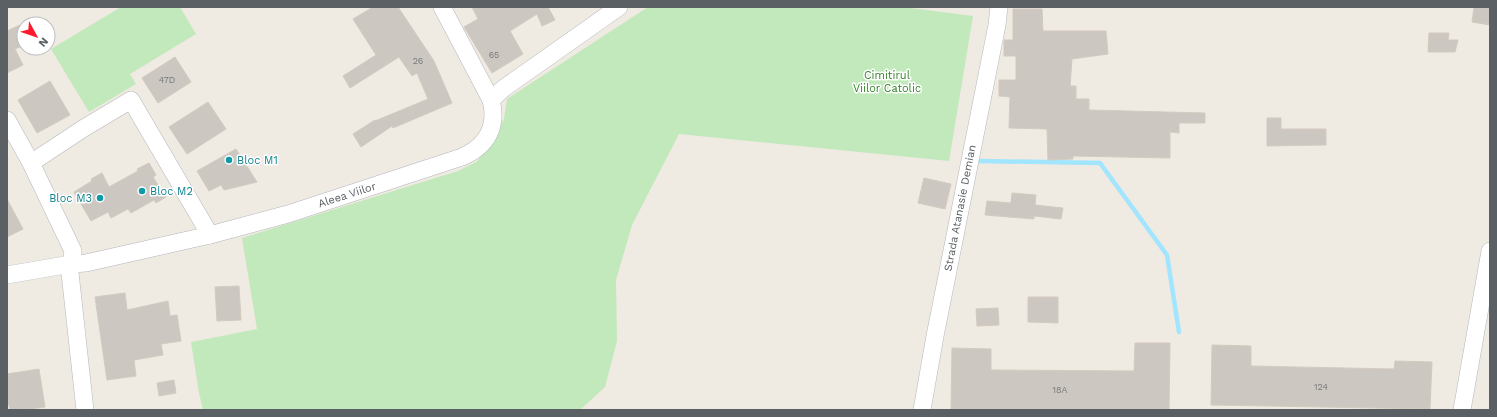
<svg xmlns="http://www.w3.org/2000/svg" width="1497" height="417" font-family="'Work Sans',sans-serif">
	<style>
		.green { fill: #c2e9bb }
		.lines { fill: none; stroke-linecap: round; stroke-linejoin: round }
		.stream { stroke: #a1e5ff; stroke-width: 4.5 }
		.building { fill: #ccc7c1; stroke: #d4cabf }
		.minor-casing { stroke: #b3b7bb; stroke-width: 18 }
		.minor { stroke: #fff; stroke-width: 17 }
		.culture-dot { fill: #0f9aa8; stroke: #fff; stroke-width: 1.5 }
		.labels { text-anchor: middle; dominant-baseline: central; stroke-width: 3; stroke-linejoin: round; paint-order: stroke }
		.number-label { font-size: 9px; fill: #767a7b }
		.park-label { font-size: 11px; fill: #35832a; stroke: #fff }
		.culture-label { font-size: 11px; fill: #0d838f; stroke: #fff; text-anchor: start }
		.street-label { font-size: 11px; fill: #5a6064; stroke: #fff }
	</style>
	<rect width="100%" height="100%" fill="#efeae2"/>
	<g class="green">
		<path d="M121,7h59l16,27 -66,40 6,10 -47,28 -38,-63z"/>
		<path d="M648,7h255l70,9 -24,145 -270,-27 -47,91 -16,55 1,61 -12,46 -25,23h-377l-4,-17 -8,-51 66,-13 -15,-91 216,-67 18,-9 15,-16 13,-27 3,-20z"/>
	</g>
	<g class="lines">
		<path class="stream" d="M978,161l122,2 67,92 12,77"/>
	</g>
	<g class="building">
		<path d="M373,7h25l36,54 18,42 -59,25 -1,-2 -31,21 -8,-13 22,-14v1l53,-22 -11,-26 -5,3 -13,-19 -49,31 -7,-12 33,-21 -23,-36z"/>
		<path d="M472,7h76l7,13 -13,6 -5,-12 -27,17 13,23 -31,19 -28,-46 14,-8z"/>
		<path d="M1474,7h16v18l-18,-3z"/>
		<path d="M1013,9h29l1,22h63l2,23 -36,5 -2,27h6v13h13v11l116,3v10h-26v10l-9,-1v26l-97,-2v3l-25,1 -1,-31 -38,-1 1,-31 -11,-1v-16h17v-24h-12v-16h9z"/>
		<path d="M20,25l4,8v12l-9,4 8,16 -16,8v-42z"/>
		<path d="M1429,33h20l-1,7h10l-3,12h-27z"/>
		<path d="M175,57l16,25 -33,21 -16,-25z"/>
		<path d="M50,81l20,34 -33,18 -19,-33z"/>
		<path d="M208,102l18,27 -39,25 -18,-27z"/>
		<path d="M1267,118h14v11h45v16l-59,1z"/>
		<path d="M236,149l21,33 -33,8 -3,-5 -12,6 -12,-20z"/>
		<path d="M149,163l7,12 -3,2 13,20 -10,6 -2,-3 -23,13 -3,-4 -17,9 -3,-6 -17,9 -17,-29 18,-11 -1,-2 11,-6 7,14 29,-16 -1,-2z"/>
		<path d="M924,178l27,6 -6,25 -27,-6z"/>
		<path d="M1012,193l24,2 -1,10 28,3 -2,11 -27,-3v3l-49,-4 2,-14 24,2z"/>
		<path d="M7,199l16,30 -16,8z"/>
		<path d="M239,286l2,34 -24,1 -2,-34z"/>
		<path d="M125,293l2,17 41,-9 2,15 7,-1 4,26 -20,3 2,11 -29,5 2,16 -29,4 -12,-83z"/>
		<path d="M1028,297h30v26l-30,-1z"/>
		<path d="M998,308l1,17 -22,1 -1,-17z"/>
		<path d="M1135,343h35l-1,67h-218l1,-62 39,1v21l143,1z"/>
		<path d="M1212,345l39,1v20l143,3 1,-8 37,1 -2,47 -219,-4z"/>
		<path d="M39,369l6,38 -23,3h-12l-1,-5h-2v-31z"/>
		<path d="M174,380l2,13 -17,3 -2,-13z"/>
	</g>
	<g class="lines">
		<g class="minor-casing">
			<g id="minor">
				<path d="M442,7l49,93"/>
				<path d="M7,120l24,43 42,88 -3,22 15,137"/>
				<path d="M31,163l53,-35 47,-28 79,135"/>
				<path d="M7,275l64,-11 15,-1 124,-28 78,-21 174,-57c25,-11 36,-30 29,-57l13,-12 115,-81"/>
				<path d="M922,410l13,-74 62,-311 2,-18"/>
				<path d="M1462,410l28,-159"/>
			</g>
		</g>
		<use href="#minor" class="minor"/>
	</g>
	<g class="culture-dot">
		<circle cx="229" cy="160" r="4"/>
		<circle cx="142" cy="191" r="4"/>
		<circle cx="100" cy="198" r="4"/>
	</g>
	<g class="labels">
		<g class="number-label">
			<text x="494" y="55">65</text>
			<text x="418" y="61">26</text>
			<text x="167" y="80">47D</text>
			<text x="1321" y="387">124</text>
			<text x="1060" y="390">18A</text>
		</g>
		<g class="park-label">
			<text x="887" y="75">Cimitirul<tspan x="887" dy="13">Viilor Catolic</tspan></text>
		</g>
		<g class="culture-label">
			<text x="237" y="160">Bloc M1</text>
			<text x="150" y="191">Bloc M2</text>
			<text x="92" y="198" text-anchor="end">Bloc M3</text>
		</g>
		<g class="street-label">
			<text transform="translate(347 195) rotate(-18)">Aleea Viilor</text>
			<text transform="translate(960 208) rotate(-79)">Strada Atanasie Demian</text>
		</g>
	</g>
	<rect width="1497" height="417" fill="none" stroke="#5a6064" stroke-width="16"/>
	<g transform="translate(36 36) rotate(130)"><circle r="19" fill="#ffffff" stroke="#bdbfc1"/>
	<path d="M0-3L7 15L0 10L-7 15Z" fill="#fc1b2d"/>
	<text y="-6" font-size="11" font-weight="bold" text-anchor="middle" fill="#5a6064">N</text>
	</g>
</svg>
